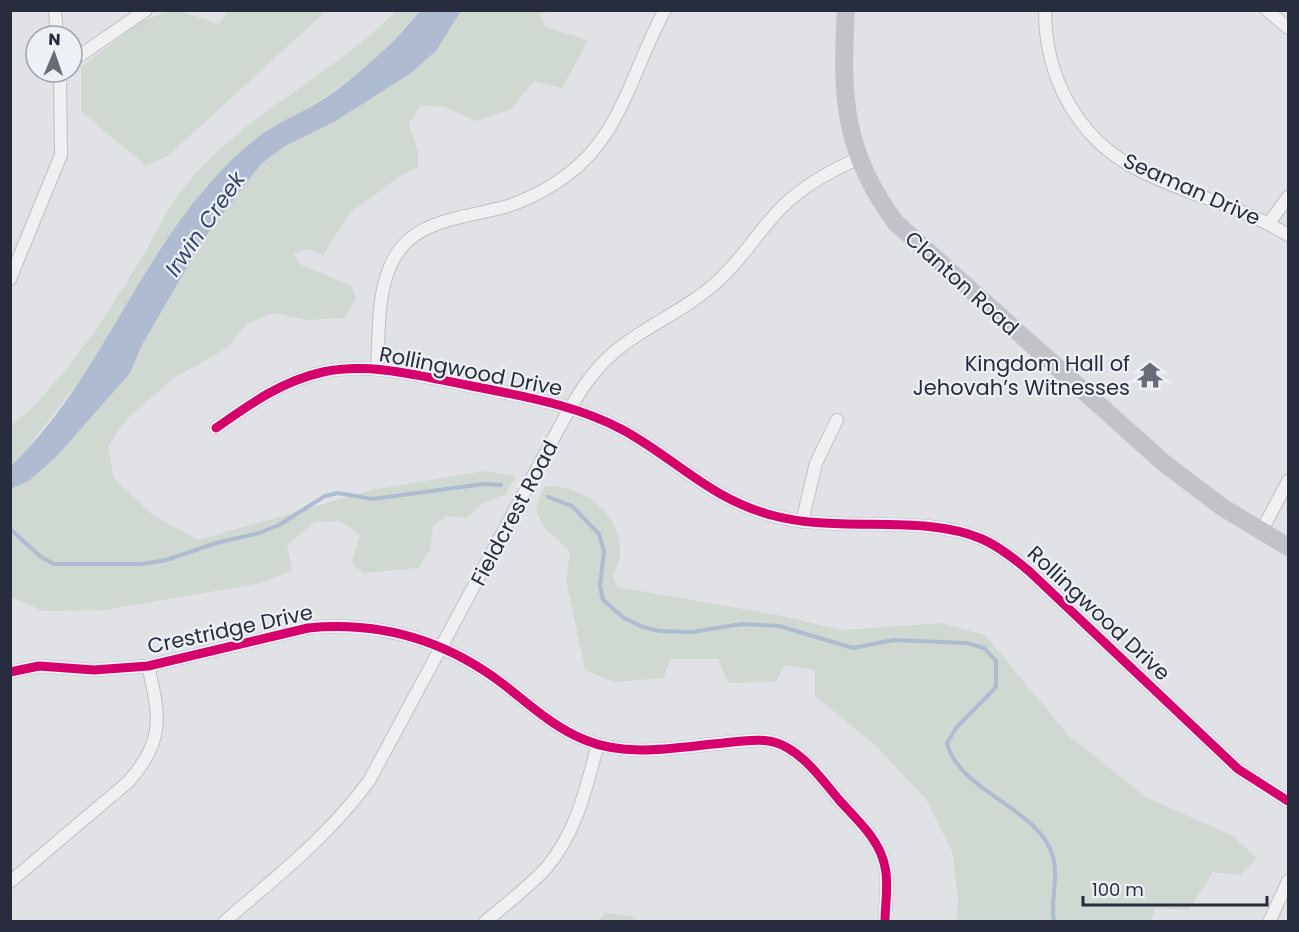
<svg xmlns="http://www.w3.org/2000/svg" width="1299" height="932" font-family="Poppins,sans-serif">
	<style>
		.green { fill: #d0d9d1 }
		.water { fill: #aebbd1 }
		.lines { fill: none; stroke-linecap: round; stroke-linejoin: round }
		.stream { stroke: #aebbd1; stroke-width: 4 }
		.street-casing { stroke: #bdbfc2; stroke-width: 14 }
		.street { stroke: #f0f0f2; stroke-width: 12 }
		.secondary { stroke: #c1c3c8; stroke-width: 18 }
		.cycleway-casing { stroke: #edf0f5; stroke-width: 13 }
		.cycleway { stroke: #d6006c; stroke-width: 9 }
		.labels { text-anchor: middle; dominant-baseline: central; stroke-width: 4.5; stroke-linejoin: round; paint-order: stroke }
		.street-label { font-size: 21px; fill: #272d3e; stroke: #edf0f5 }
		.poi-label { font-size: 21px; fill: #272d3e; stroke: #edf0f5; text-anchor: end }
		.water-label { font-size: 22px; font-style: italic; fill: #324672; stroke: #edf0f5 }
	</style>
	<rect width="100%" height="100%" fill="#e0e2e6"/>
	<g class="green">
		<path d="M169,11h12l37,13 10,-13h98l-157,144 -23,11 -65,-55v-44l61,-46z"/>
		<path d="M396,11h24l-47,50 -50,38 -58,33 -34,28 -24,25 -42,56 -68,116 -70,92 -16,17v-42c16,-8 27,-22 39,-36 36,-40 66,-88 94,-134 11,-19 21,-41 34,-59 57,-78 152,-116 218,-184z"/>
		<path d="M461,11h91l-13,3 6,13 43,13 -26,48 -28,-7 -23,28 -34,12 -33,-14 -23,-2 -12,19 9,29v15l-15,6 -53,39 -27,42 -16,-6 -13,5 8,11 50,21 4,13 -12,19 -36,2 -35,-7 -26,11 -20,24 -53,30 -47,41 -19,27 6,32 39,37 45,25 174,-50 113,-19 31,5 -10,18 -24,10 -16,14 -20,-2 -13,10 -3,25 -12,17 -55,5 -11,-10 8,-28 -20,-14 -25,1 -28,23 5,25 -30,13 -157,27 -62,1 -32,-14v-108l4,-1 115,-115 12,-28 61,-105 58,-76 24,-18 49,-24 77,-49 25,-22z"/>
		<path d="M544,486c39,-2 78,27 76,68 0,8 -5,16 -7,23l4,10 165,29 60,14 99,-7 44,12 84,101 77,61 87,39 24,22 -17,17 -27,-3 -24,38 -34,-2 -4,13h-194l1,-22 -6,-48 -26,-52 -52,-55 -59,-48v-26l-29,-5 -11,17 -47,1 -10,-24h-47l-8,19 -49,4 -29,-12 -19,-91 4,-27 -27,-26 -7,-17z"/>
		<path d="M605,913l27,3 5,5h-40z"/>
	</g>
	<path class="water" d="M420,11h41l-25,40 -25,22 -77,49 -49,24 -24,18 -58,76 -61,105 -12,28 -73,83 -27,24 -19,9v-23c84,-81 122,-195 197,-281 17,-20 36,-38 57,-53 18,-12 40,-21 59,-33 36,-25 69,-55 96,-88z"/>
	<g class="lines">
		<g class="stream">
			<path d="M548,497l24,9 27,28 5,17 -4,35 3,14 21,18 19,9 16,4 33,1 50,-8 37,2 74,22 40,-8 74,3 17,5 12,13v26l-40,41 -9,15c12,49 93,65 106,114 6,21 -3,43 1,65"/>
			<path d="M10,529l31,28 13,7h88l24,-4 50,-17 43,-10 20,-8 46,-29 13,-3 34,6 112,-15 17,1"/>
		</g>
		<g class="street-casing">
			<g id="street">
				<path d="M55,10l2,26"/>
				<path d="M1045,10c0,65 30,125 88,157 50,27 106,38 155,68"/>
				<path d="M1267,10l21,18"/>
				<path d="M72,61l74,-51"/>
				<path d="M1269,223l19,-26"/>
				<path d="M10,279l51,-124 -1,-83"/>
				<path d="M377,369c2,-32 0,-70 12,-100 19,-51 74,-50 119,-63 26,-9 50,-22 71,-41 45,-40 57,-104 86,-155"/>
				<path d="M216,428c34,-24 66,-47 107,-56 48,-10 97,4 144,13 53,11 108,19 156,45 53,29 86,68 148,85 67,19 151,-2 211,24 18,8 33,20 48,33l208,197 50,32"/>
				<path d="M802,522l14,-59 21,-43"/>
				<path d="M1261,532l27,-51"/>
				<path d="M10,672l29,-6 55,4 54,-4 160,-38c72,-7 137,12 195,56 26,20 50,43 82,56 44,18 93,7 139,3 20,-2 43,-7 62,4 22,12 38,35 54,54 18,20 40,39 45,66 4,17 0,38 0,55"/>
				<path d="M10,882l118,-100c37,-41 32,-66 20,-116"/>
				<path d="M224,922c52,-45 104,-85 145,-141l197,-366c13,-22 25,-42 44,-59 33,-30 76,-45 109,-76 24,-22 40,-50 63,-73 22,-22 49,-36 77,-49"/>
				<path d="M485,922c21,-18 44,-35 62,-55 30,-36 39,-79 51,-123"/>
				<path d="M1269,922l19,-41"/>
			</g>
		</g>
		<use href="#street" class="street"/>
		<path class="secondary" d="M846,10c-5,86 -3,142 50,213l268,240 58,44 66,40"/>
		<g class="cycleway-casing">
			<g id="cycleway">
				<path d="M216,428c34,-24 66,-47 107,-56 48,-10 97,4 144,13 53,11 108,19 156,45 53,29 86,68 148,85 67,19 151,-2 211,24 18,8 33,20 48,33l208,197 50,32"/>
				<path d="M10,672l29,-6 55,4 54,-4 160,-38c72,-7 137,12 195,56 26,20 50,43 82,56 44,18 93,7 139,3 20,-2 43,-7 62,4 22,12 38,35 54,54 18,20 40,39 45,66 4,17 0,38 0,55"/>
			</g>
		</g>
		<use href="#cycleway" class="cycleway"/>
	</g>
	<defs>
		<g id="temple-bare" transform="scale(2.07)"><path d="M0-6L5-2H3V0L6.5 2.5H4V6H1.5V3h-3V6H-4V2.5H-6.5L-3 0V-2H-5Z" fill="#686c79" stroke="#edf0f5" stroke-width="2.5" paint-order="stroke"/></g>
	</defs>
	<g fill-rule="evenodd">
		<use href="#temple-bare" x="1150" y="375"/>
	</g>
	<g class="labels">
		<g class="street-label">
			<text transform="translate(1192 189) rotate(24)">Seaman Drive</text>
			<text transform="translate(962 283) rotate(42)">Clanton Road</text>
			<text transform="translate(471 371) rotate(11)">Rollingwood Drive</text>
			<text transform="translate(514 513) rotate(-62)">Fieldcrest Road</text>
			<text transform="translate(1099 613) rotate(43)">Rollingwood Drive</text>
			<text transform="translate(230 629) rotate(-12)">Crestridge Drive</text>
		</g>
		<g class="poi-label">
			<text x="1130" y="363">Kingdom Hall of<tspan x="1130" dy="24">Jehovah’s Witnesses</tspan></text>
		</g>
		<g class="water-label">
			<text transform="translate(205 224) rotate(-55)">Irwin Creek</text>
		</g>
	</g>
	<rect width="1299" height="932" fill="none" stroke="#272d3e" stroke-width="24"/>
	<g transform="translate(54 54) rotate(2)"><circle r="28" fill="#edf0f5" stroke="#9ea2ac" stroke-width="1.5"/>
	<path d="M0-4.5L10 22L0 15L-10 22Z" fill="#686c79"/>
	<text y="-9" font-size="16" font-weight="bold" text-anchor="middle" fill="#272d3e">N</text>
	</g>
	<path d="M1083 896v9h184v-9" fill="none" stroke="#272d3e" stroke-width="3"/>
	<text x="1092" y="896" font-size="18" fill="#272d3e" stroke="#edf0f5" stroke-width="4.5" paint-order="stroke">100 m</text>
</svg>
